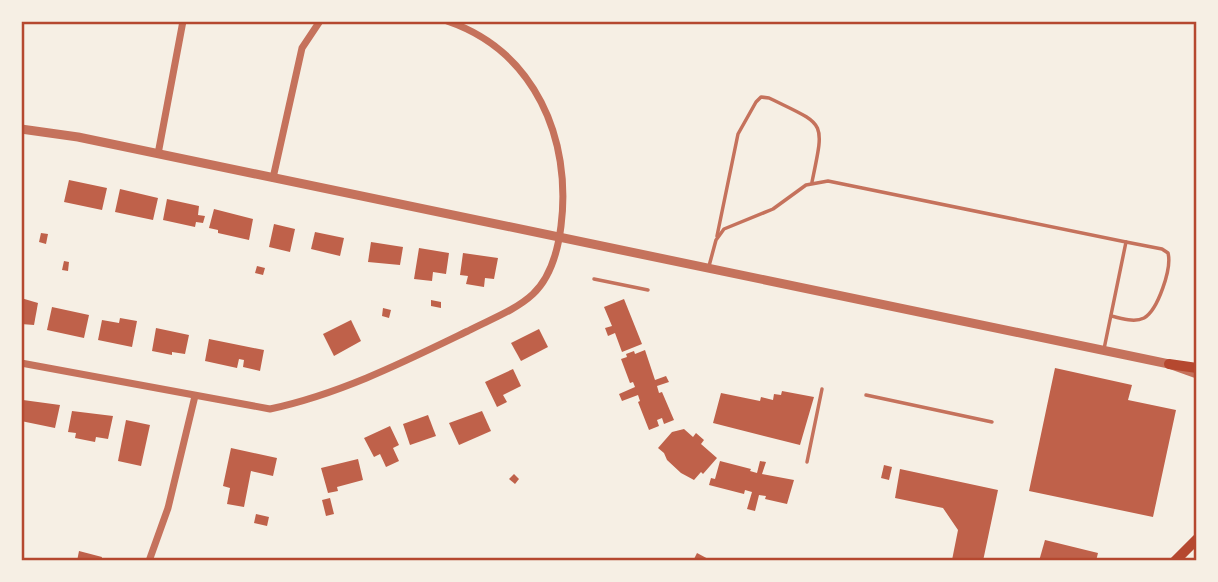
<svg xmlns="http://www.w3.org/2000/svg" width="1218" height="582" font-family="'IBM Plex Sans',sans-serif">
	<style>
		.building { fill: #bf614a }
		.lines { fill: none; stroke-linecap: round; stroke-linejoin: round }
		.service { stroke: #c5725c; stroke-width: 3.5 }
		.minor { stroke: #c5725c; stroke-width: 7 }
		.tertiary { stroke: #c5725c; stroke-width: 9 }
		.secondary { stroke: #b5482f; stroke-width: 10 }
		.neatline { fill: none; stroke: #b5482f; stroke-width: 2.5 }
	</style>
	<rect width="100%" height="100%" fill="#f6efe4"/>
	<g class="building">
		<path d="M69,180l38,8 -5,22 -38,-8z"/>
		<path d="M120,189l38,9 -5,22 -38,-8z"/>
		<path d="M167,199l32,7 -1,9 7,1 -2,7 -7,-1 -1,5 -32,-7z"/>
		<path d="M214,209l39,10 -4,21 -31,-7v-3l-9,-2z"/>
		<path d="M274,224l21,5 -5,23 -21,-5z"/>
		<path d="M315,232l29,6 -4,18 -29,-7z"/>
		<path d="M41,233l7,1 -2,10 -7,-2z"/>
		<path d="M371,242l32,5 -3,18 -32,-3z"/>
		<path d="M419,248l30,5 -3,21 -13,-2 -1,9 -18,-2z"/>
		<path d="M463,253l35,5 -4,21 -9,-1 -1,9 -18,-3 2,-8 -8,-1z"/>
		<path d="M64,261l5,1 -1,9 -6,-1z"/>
		<path d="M257,266l8,2 -2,7 -8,-2z"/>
		<path d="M21,298l17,5 -4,22 -13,-1z"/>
		<path d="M624,299l18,45 -20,8 -7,-19 -7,3 -3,-8 7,-2 -8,-19z"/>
		<path d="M431,300l10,2v6l-10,-2z"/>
		<path d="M52,307l37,8 -5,23 -37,-8z"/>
		<path d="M383,308l8,2 -2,8 -7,-2z"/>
		<path d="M120,318l17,3 -5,26 -34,-7 4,-20 17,3z"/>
		<path d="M351,320l10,21 -27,15 -11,-22z"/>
		<path d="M156,328l33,7 -4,19 -13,-2v3l-20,-4z"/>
		<path d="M539,329l9,18 -27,14 -10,-18z"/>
		<path d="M209,339l55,11 -4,21 -17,-4 1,-7 -5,-1 -2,9 -32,-7z"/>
		<path d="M645,350l10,30 11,-4 3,6 -12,4 2,7 3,-1 12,28 -10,4 -2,-6 -5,2 2,6 -10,4 -11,-28 2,-1 -2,-6 -16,6 -3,-7 16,-7 -2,-5 -3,1 -9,-24 6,-2 -1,-3 8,-3 1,3z"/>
		<path d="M1055,368l77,17 -4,15 48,10 -23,107 -124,-26z"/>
		<path d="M513,369l8,17 -18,9 4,7 -10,5 -12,-25z"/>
		<path d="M782,391l32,6 -14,48 -87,-22 8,-30 39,8 1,-4 12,3 1,-6 7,1z"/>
		<path d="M23,400l37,5 -5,23 -34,-7z"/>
		<path d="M72,411l41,5 -5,23 -12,-2 -1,5 -20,-4 1,-5 -8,-1z"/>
		<path d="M482,411l9,20 -32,14 -10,-22z"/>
		<path d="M428,415l8,21 -26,9 -7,-21z"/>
		<path d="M126,420l24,5 -9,41 -23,-5z"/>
		<path d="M390,426l9,19 -6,3 6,13 -13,6 -6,-13 -6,3 -10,-19z"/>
		<path d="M684,429l9,8 3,-4 8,7 -3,4 16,14 -14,16 -2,-2 -7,8 -13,-7 -14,-13 -3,-7 -6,-5 14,-16z"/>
		<path d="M231,448l46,10 -4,18 -22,-5 -7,36 -17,-3 3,-16 -7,-2z"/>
		<path d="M358,459l5,21 -26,7 1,4 -10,2 -7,-25z"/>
		<path d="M720,461l31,8 -1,2 7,2 3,-12 6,1 -4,12 32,6 -7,24 -22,-5 1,-3 -7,-1 -4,16 -8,-2 5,-17 -7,-2 -1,4 -35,-9 2,-7 4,1z"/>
		<path d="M884,465l8,2 -3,13 -8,-2z"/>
		<path d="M900,469l98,21 -15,71 -31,-1 6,-30 -15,-22 -48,-10z"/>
		<path d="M514,474l5,5 -4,5 -6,-5z"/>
		<path d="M330,498l4,16 -8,2 -4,-16z"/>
		<path d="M256,514l13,3 -2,9 -13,-3z"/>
		<path d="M1045,540l53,13 -2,8h-57z"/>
		<path d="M79,551l23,6 -1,4h-24z"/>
		<path d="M697,553l15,8h-19z"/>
	</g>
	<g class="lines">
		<g class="service">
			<path d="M717,236l21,-102 18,-32 5,-5 8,1c57,28 56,21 43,84"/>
			<path d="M709,266l7,-26 8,-11 49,-20 33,-24 22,-4 298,61 36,7 6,4c4,15 -10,57 -24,65 -10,5 -23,0 -33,-2"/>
			<path d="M594,279l54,11"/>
			<path d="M1104,349l22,-107"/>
			<path d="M866,395l126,27"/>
			<path d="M807,462l15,-73"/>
		</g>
		<g class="minor">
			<path d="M158,154l25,-133"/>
			<path d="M273,178l29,-130 18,-27"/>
			<path d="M21,363l249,46c70,-15 134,-47 198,-78 21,-11 48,-21 65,-37 18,-17 25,-44 28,-68 11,-87 -26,-175 -114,-205"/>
			<path d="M149,561l19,-53 27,-112"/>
		</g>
		<path class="tertiary" d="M21,129l57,8 1091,227 28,10"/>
		<g class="secondary">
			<path d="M1169,364l28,4"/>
			<path d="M1175,561l22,-22"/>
		</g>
	</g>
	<rect width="1218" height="582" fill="none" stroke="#f6efe4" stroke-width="46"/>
	<rect x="23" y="23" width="1172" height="536" class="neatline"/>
</svg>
